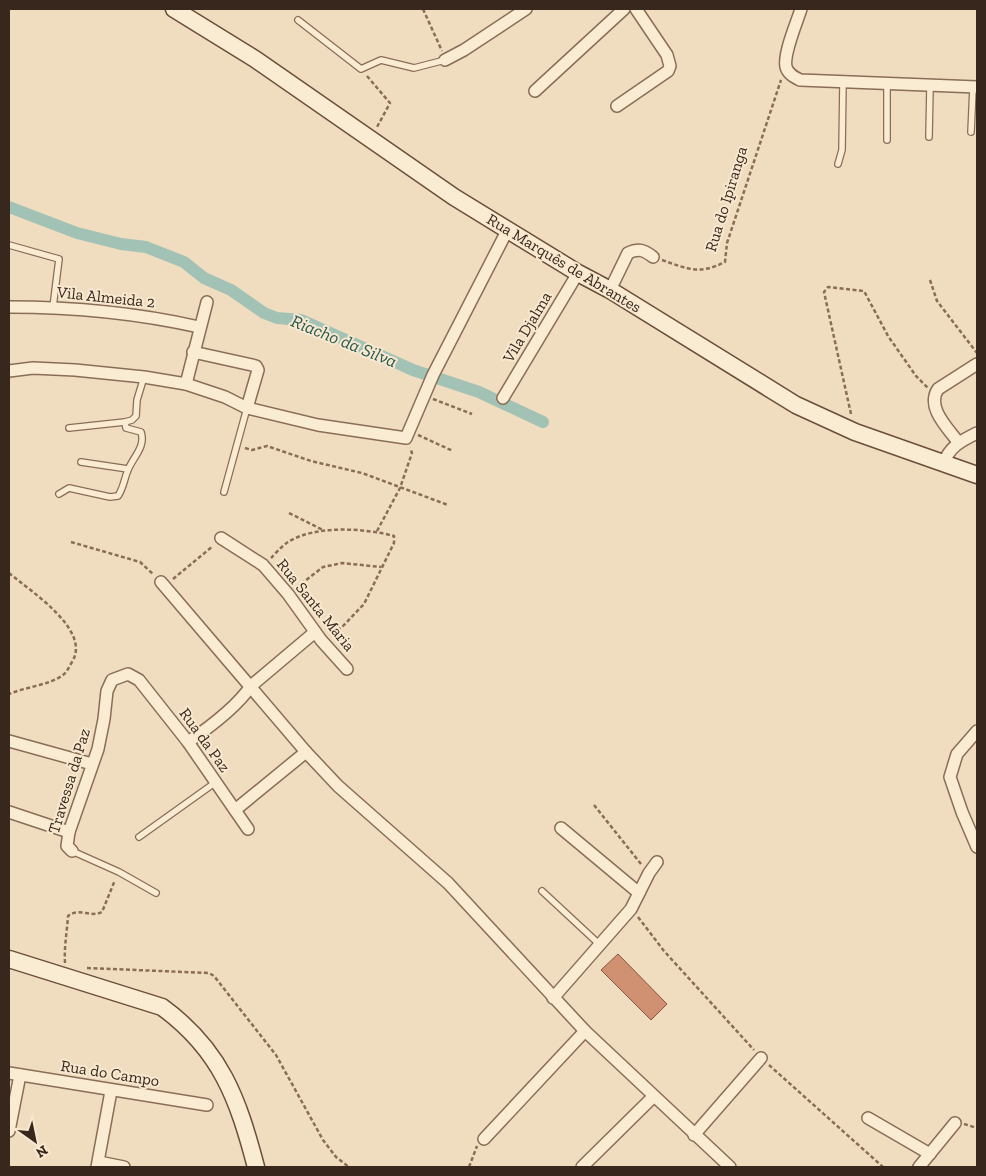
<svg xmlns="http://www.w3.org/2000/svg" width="986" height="1176" font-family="'Zilla Slab',serif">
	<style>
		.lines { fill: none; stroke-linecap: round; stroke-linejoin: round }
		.canal { stroke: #a3c2b6; stroke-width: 12 }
		.building { fill: #d09173; stroke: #8a533b }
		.lane-casing { stroke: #8a6d57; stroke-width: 8 }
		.street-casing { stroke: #8a6d57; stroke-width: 14 }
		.secondary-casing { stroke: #6b4e3a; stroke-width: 19 }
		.path { stroke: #8a6d57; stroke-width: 2.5; stroke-dasharray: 4 2.5; stroke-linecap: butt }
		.lane { stroke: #faebd3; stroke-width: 5.5 }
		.street { stroke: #faebd3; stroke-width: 11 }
		.secondary { stroke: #faebd3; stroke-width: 16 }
		.labels { text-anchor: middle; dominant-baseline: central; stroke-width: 4; stroke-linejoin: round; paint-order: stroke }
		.street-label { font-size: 16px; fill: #38271c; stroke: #f7e8cf }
		.water-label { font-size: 18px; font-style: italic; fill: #2a5952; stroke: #f7e8cf }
	</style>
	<rect width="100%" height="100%" fill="#f0ddbf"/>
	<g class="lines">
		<path class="canal" d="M9,207l68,26 44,11 25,3 38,15 20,16 27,12 33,23 13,5 24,2 112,50 66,22 64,30"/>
	</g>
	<path class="building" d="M618,954l49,50 -16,16 -50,-50z"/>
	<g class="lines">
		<g class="lane-casing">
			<g id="lane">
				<path d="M298,20l63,49 20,-9 33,8 31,-8"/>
				<path d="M887,84v56"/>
				<path d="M971,132l2,-45"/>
				<path d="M929,137l1,-51"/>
				<path d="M838,164l4,-14 1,-68"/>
				<path d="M9,245l50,14 -6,48"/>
				<path d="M69,428l56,-6"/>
				<path d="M81,462l47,7"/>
				<path d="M224,492l23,-84"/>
				<path d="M59,494l10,-6 41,9 8,-1c6,-9 6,-17 10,-26 5,-13 18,-23 13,-38l-15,-4 -1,-6 7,-2 4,-4 1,-16 7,-23"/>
				<path d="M139,837l77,-55"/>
				<path d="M72,851l47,21 37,21"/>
				<path d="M542,891l57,53"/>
			</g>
		</g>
		<g class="street-casing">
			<g id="street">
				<path d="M801,9c-4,13 -18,45 -15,58 2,7 8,10 14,13l177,7"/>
				<path d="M445,60l19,-10 62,-41"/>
				<path d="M535,91l89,-82"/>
				<path d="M617,106l51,-35 2,-5 -3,-11 -31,-46"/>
				<path d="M610,290l18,-37c11,-5 16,-3 25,4"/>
				<path d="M9,307c63,0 128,6 190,20"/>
				<path d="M193,352l63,14 2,4 -11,38"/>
				<path d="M9,371l24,-3 42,2 69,7 42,7 39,13 22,11 71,17 88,13 27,-63 75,-146"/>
				<path d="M186,384l21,-82"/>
				<path d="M503,398l75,-125"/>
				<path d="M958,442c-11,-15 -32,-35 -20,-53l39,-25"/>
				<path d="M943,464c7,-18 18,-23 34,-31"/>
				<path d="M221,538l42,27 25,29 33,46 26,29"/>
				<path d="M161,582l145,170 32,34 110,97 137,148 145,136"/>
				<path d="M977,731l-20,23 -7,23 12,35 15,35"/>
				<path d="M9,741l83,23"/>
				<path d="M188,742c22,-15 48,-34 63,-56l64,-54"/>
				<path d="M235,810l71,-58"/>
				<path d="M9,812l60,20"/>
				<path d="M561,828l78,65"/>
				<path d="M72,851l-5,-5 2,-14 29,-83 6,-30 3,-28 5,-11 16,-6 11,6 49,62 60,87"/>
				<path d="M553,998l78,-89 18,-36 8,-11"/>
				<path d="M9,1073l198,32"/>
				<path d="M868,1118l62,36"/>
				<path d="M9,1131l11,-56"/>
				<path d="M694,1135l67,-77"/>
				<path d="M484,1139l101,-108"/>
				<path d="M99,1162l25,5"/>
				<path d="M97,1167l14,-76"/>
				<path d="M582,1167l71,-70"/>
				<path d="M919,1167l36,-44"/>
			</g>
		</g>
		<g class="secondary-casing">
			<g id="secondary">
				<path d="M174,9l81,50 199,138 124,76 32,17 186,115 59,27 122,43"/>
				<path d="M9,959l153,48c59,43 76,92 94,160"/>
			</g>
		</g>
		<g class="path">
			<path d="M423,9l19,42"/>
			<path d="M367,76l23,27 -13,24"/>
			<path d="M662,260c26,9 37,15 63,2l2,-19 54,-163"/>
			<path d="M930,280l7,21 40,52"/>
			<path d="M433,399l39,15"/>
			<path d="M851,414l-27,-122 4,-5 36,4 24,45 28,40 12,12"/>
			<path d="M418,435l35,16"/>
			<path d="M245,448l7,2 15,-4 44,15 51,12 86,32"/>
			<path d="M289,513l34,17"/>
			<path d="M377,531l23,-43 12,-35 -2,-5"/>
			<path d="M71,542l69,20 13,12"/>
			<path d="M271,558c5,-5 11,-12 17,-16 27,-17 76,-14 106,-6v7l-30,61 -21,22 -12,8"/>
			<path d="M9,573c21,18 83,57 63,89 -3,5 -5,10 -9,13 -13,10 -38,12 -54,19"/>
			<path d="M173,579l40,-33"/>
			<path d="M296,588l27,-21 19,-4 39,4"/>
			<path d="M594,805l47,59"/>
			<path d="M638,917l26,34 90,99"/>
			<path d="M65,963c-1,-16 2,-31 3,-47 11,-9 22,2 34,-4l13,-32"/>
			<path d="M87,968l122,5 5,3 62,79 47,85 13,17 13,10"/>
			<path d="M769,1065l114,102"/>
			<path d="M964,1124l13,4"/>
			<path d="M469,1167l8,-21"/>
		</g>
		<use href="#lane" class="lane"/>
		<use href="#street" class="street"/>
		<use href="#secondary" class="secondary"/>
	</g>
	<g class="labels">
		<g class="street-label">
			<text transform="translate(726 199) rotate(-73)">Rua do Ipiranga</text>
			<text transform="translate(564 263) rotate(31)">Rua Marquês de Abrantes</text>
			<text transform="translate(106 297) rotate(6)">Vila Almeida 2</text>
			<text transform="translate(527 327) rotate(-59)">Vila Djalma</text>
			<text transform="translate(316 605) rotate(51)">Rua Santa Maria</text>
			<text transform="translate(205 740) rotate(54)">Rua da Paz</text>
			<text transform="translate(69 781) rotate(-73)">Travessa da Paz</text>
			<text transform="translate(110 1073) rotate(9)">Rua do Campo</text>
		</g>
		<g class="water-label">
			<text transform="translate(344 341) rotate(22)">Riacho da Silva</text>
		</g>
	</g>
	<rect width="986" height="1176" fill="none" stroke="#38271c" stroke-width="20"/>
	<g transform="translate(35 1141) rotate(147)" stroke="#f7e8cf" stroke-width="4" paint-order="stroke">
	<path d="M0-4L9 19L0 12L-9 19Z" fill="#38271c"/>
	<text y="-8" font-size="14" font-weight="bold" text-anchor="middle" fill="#38271c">N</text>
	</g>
</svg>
